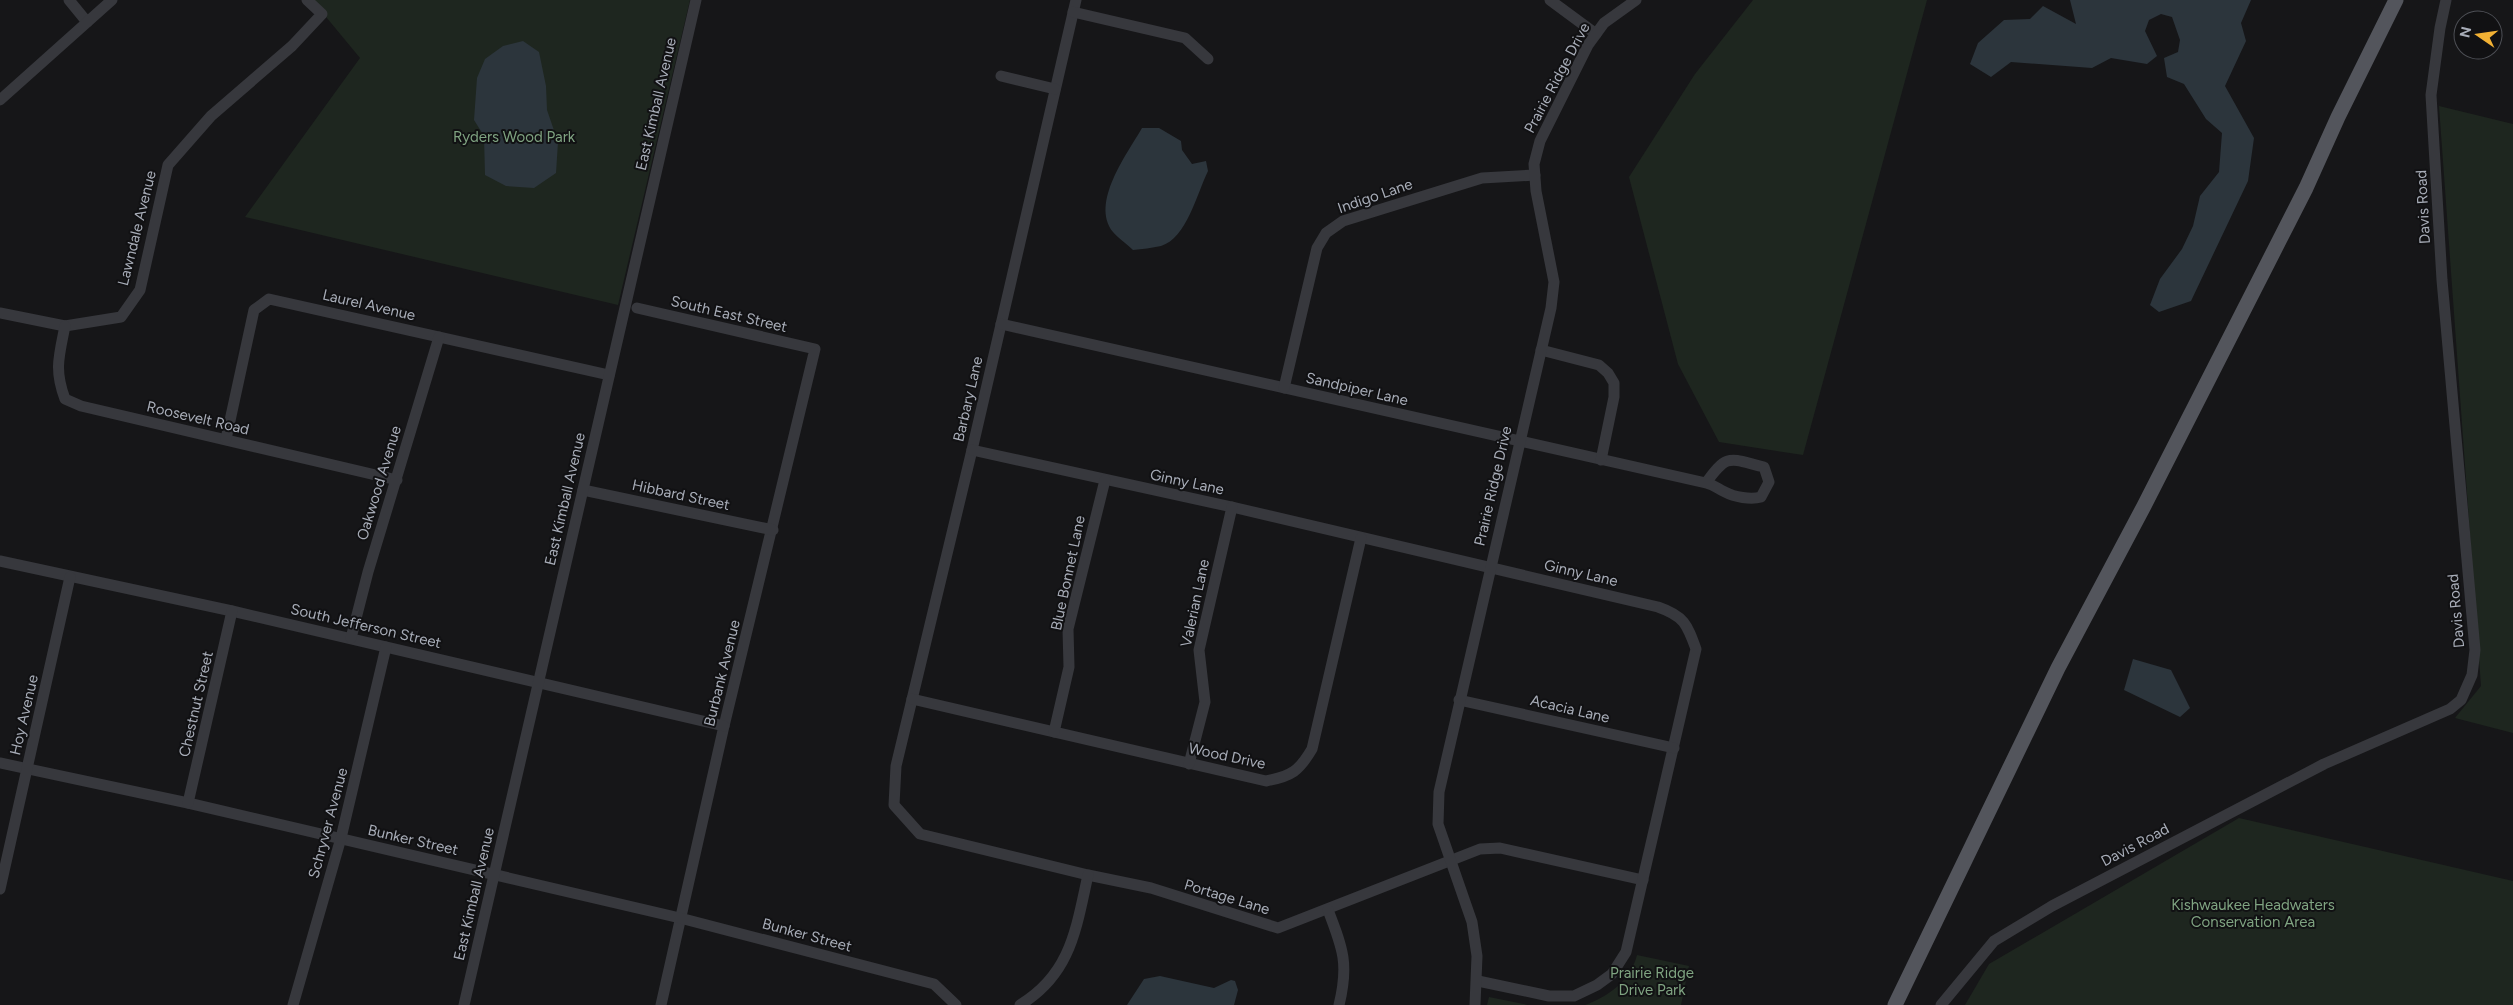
<svg xmlns="http://www.w3.org/2000/svg" width="2513" height="1005" font-family="Figtree,sans-serif">
	<style>
		.green { fill: #1e261f }
		.water { fill: #2c353c }
		.lines { fill: none; stroke-linecap: round; stroke-linejoin: round }
		.minor { stroke: #37383d; stroke-width: 11 }
		.major { stroke: #53555c; stroke-width: 15 }
		.labels { text-anchor: middle; dominant-baseline: central; stroke-width: 4; stroke-linejoin: round; paint-order: stroke }
		.street-label { font-size: 15px; fill: #a8adb8; stroke: #111113 }
		.park-label { font-size: 15px; fill: #7fa381; stroke: #111113 }
	</style>
	<rect width="100%" height="100%" fill="#161618"/>
	<g class="green">
		<path d="M312,0h378l-72,305 -373,-88 115,-159z"/>
		<path d="M1753,0h174l-124,455 -84,-13 -41,-78 -49,-187 66,-103z"/>
		<path d="M2439,106l74,18v609l-58,-15 26,-32z"/>
		<path d="M2239,818l274,63v124h-548l24,-41z"/>
		<path d="M1637,955l52,11 -8,39h-96c23,-8 46,-25 52,-50z"/>
		<path d="M1489,997l39,8h-41z"/>
	</g>
	<g class="water">
		<path d="M2070,0h181l-10,23 5,18 -21,45 29,52 -6,43 -57,120 -32,11 -9,-7 10,-26 22,-30 11,-23 7,-30 19,-24 3,-39 -16,-14 -22,-35 -17,-7 -3,-19 14,-6 2,-12 -8,-23 -11,-3 -12,6 -4,11 12,25 -10,8 -36,-6 -19,10 -81,-6 -20,15 -21,-13 8,-21 26,-23 26,-1 13,-13 33,18z"/>
		<path d="M523,41l16,11 7,34 1,24 11,32 -2,31 -22,15 -28,-2 -21,-11 -1,-39 -10,-16 3,-42 8,-19 18,-13z"/>
		<path d="M1142,128h17l22,13 1,9 10,14 14,-3 2,10c-11,22 -21,67 -47,75 -9,2 -19,3 -28,4 -6,-6 -15,-12 -20,-18 -23,-29 14,-78 29,-104z"/>
		<path d="M2133,659l38,11 19,38 -10,9 -56,-27z"/>
		<path d="M1160,976l54,12 17,-8 4,1 3,9 -4,15h-107l17,-26z"/>
	</g>
	<g class="lines">
		<g class="minor">
			<path d="M69,0l18,22"/>
			<path d="M1076,0l-104,450 -76,316 -2,39 26,29 168,41 63,13 127,40 202,-79 20,-1 143,32"/>
			<path d="M1550,0l46,34"/>
			<path d="M1073,12l112,26 23,21"/>
			<path d="M1001,76l54,13"/>
			<path d="M0,100l112,-100"/>
			<path d="M637,308l178,41 -91,377 -63,279"/>
			<path d="M0,313l65,13 56,-9 19,-27 28,-125 43,-49 81,-70 30,-32 -15,-14"/>
			<path d="M1001,324l705,159c9,2 12,6 19,9 9,5 26,8 36,5l8,-15 -5,-15c-34,-8 -36,-15 -58,16"/>
			<path d="M65,326c-6,30 -11,44 0,73l16,7 316,74"/>
			<path d="M1541,350l58,15 9,8 6,10v14l-13,63"/>
			<path d="M1284,388l33,-140 9,-15 17,-12 139,-43 53,-3"/>
			<path d="M226,439l28,-129 15,-11 340,76"/>
			<path d="M972,450l260,57 426,100c26,9 29,17 38,42l-70,303 -14,22 -15,11 -23,11h-25l-71,-15"/>
			<path d="M583,490l190,40"/>
			<path d="M0,561l232,50 492,115"/>
			<path d="M351,638l17,-66 71,-235"/>
			<path d="M912,699l354,82c26,-5 33,-10 46,-32l49,-211"/>
			<path d="M1459,700l215,48"/>
			<path d="M1054,732l15,-65 -1,-38 37,-149"/>
			<path d="M0,763l188,40 492,115 254,66 22,21"/>
			<path d="M1189,764l16,-62 -6,-52 33,-143"/>
			<path d="M188,803l44,-192"/>
			<path d="M0,889l70,-312"/>
			<path d="M1328,910c15,39 21,54 11,95"/>
			<path d="M293,1005l48,-167 45,-191"/>
			<path d="M464,1005l232,-1005"/>
			<path d="M1020,1005c51,-31 56,-76 68,-130"/>
			<path d="M1475,1005l2,-49 -5,-34 -34,-98 1,-32 112,-484 3,-26 -18,-91 -2,-27 6,-23 48,-96 16,-22 32,-23"/>
			<path d="M1941,1005l53,-64 58,-35 272,-142 126,-55 11,-9 11,-25 3,-25 -33,-370 -11,-185 9,-67 6,-28"/>
		</g>
		<path class="major" d="M1895,1005l163,-337 86,-162 162,-318 32,-71 58,-117"/>
	</g>
	<g class="labels">
		<g class="street-label">
			<text transform="translate(1557 78) rotate(-62)">Prairie Ridge Drive</text>
			<text transform="translate(656 104) rotate(-77)">East Kimball Avenue</text>
			<text transform="translate(1375 196) rotate(-19)">Indigo Lane</text>
			<text transform="translate(2423 207) rotate(-93)">Davis Road</text>
			<text transform="translate(137 228) rotate(-76)">Lawndale Avenue</text>
			<text transform="translate(369 305) rotate(13)">Laurel Avenue</text>
			<text transform="translate(729 314) rotate(13)">South East Street</text>
			<text transform="translate(1357 389) rotate(13)">Sandpiper Lane</text>
			<text transform="translate(968 399) rotate(-77)">Barbary Lane</text>
			<text transform="translate(198 418) rotate(13)">Roosevelt Road</text>
			<text transform="translate(1187 482) rotate(12)">Ginny Lane</text>
			<text transform="translate(379 483) rotate(-73)">Oakwood Avenue</text>
			<text transform="translate(1493 486) rotate(-77)">Prairie Ridge Drive</text>
			<text transform="translate(681 495) rotate(12)">Hibbard Street</text>
			<text transform="translate(565 499) rotate(-77)">East Kimball Avenue</text>
			<text transform="translate(1068 573) rotate(-78)">Blue Bonnet Lane</text>
			<text transform="translate(1581 573) rotate(13)">Ginny Lane</text>
			<text transform="translate(1195 603) rotate(-78)">Valerian Lane</text>
			<text transform="translate(2456 611) rotate(-95)">Davis Road</text>
			<text transform="translate(366 626) rotate(13)">South Jefferson Street</text>
			<text transform="translate(722 673) rotate(-76)">Burbank Avenue</text>
			<text transform="translate(196 704) rotate(-77)">Chestnut Street</text>
			<text transform="translate(1570 709) rotate(13)">Acacia Lane</text>
			<text transform="translate(24 715) rotate(-77)">Hoy Avenue</text>
			<text transform="translate(1227 756) rotate(12)">Wood Drive</text>
			<text transform="translate(328 823) rotate(-75)">Schryver Avenue</text>
			<text transform="translate(413 840) rotate(13)">Bunker Street</text>
			<text transform="translate(2135 845) rotate(-28)">Davis Road</text>
			<text transform="translate(474 894) rotate(-77)">East Kimball Avenue</text>
			<text transform="translate(1227 897) rotate(17)">Portage Lane</text>
			<text transform="translate(807 935) rotate(15)">Bunker Street</text>
		</g>
		<g class="park-label">
			<text x="514" y="137">Ryders Wood Park</text>
			<text x="2253" y="905">Kishwaukee Headwaters<tspan x="2253" dy="17">Conservation Area</tspan></text>
			<text x="1652" y="973">Prairie Ridge<tspan x="1652" dy="17">Drive Park</tspan></text>
		</g>
	</g>
	<g transform="translate(2478 35) rotate(283)"><circle r="24" fill="#111113" stroke="#4d4f55"/>
	<path d="M0-4L9 19L0 12L-9 19Z" fill="#f2b134"/>
	<text y="-8" font-size="14" font-weight="bold" text-anchor="middle" fill="#a8adb8">N</text>
	</g>
</svg>
